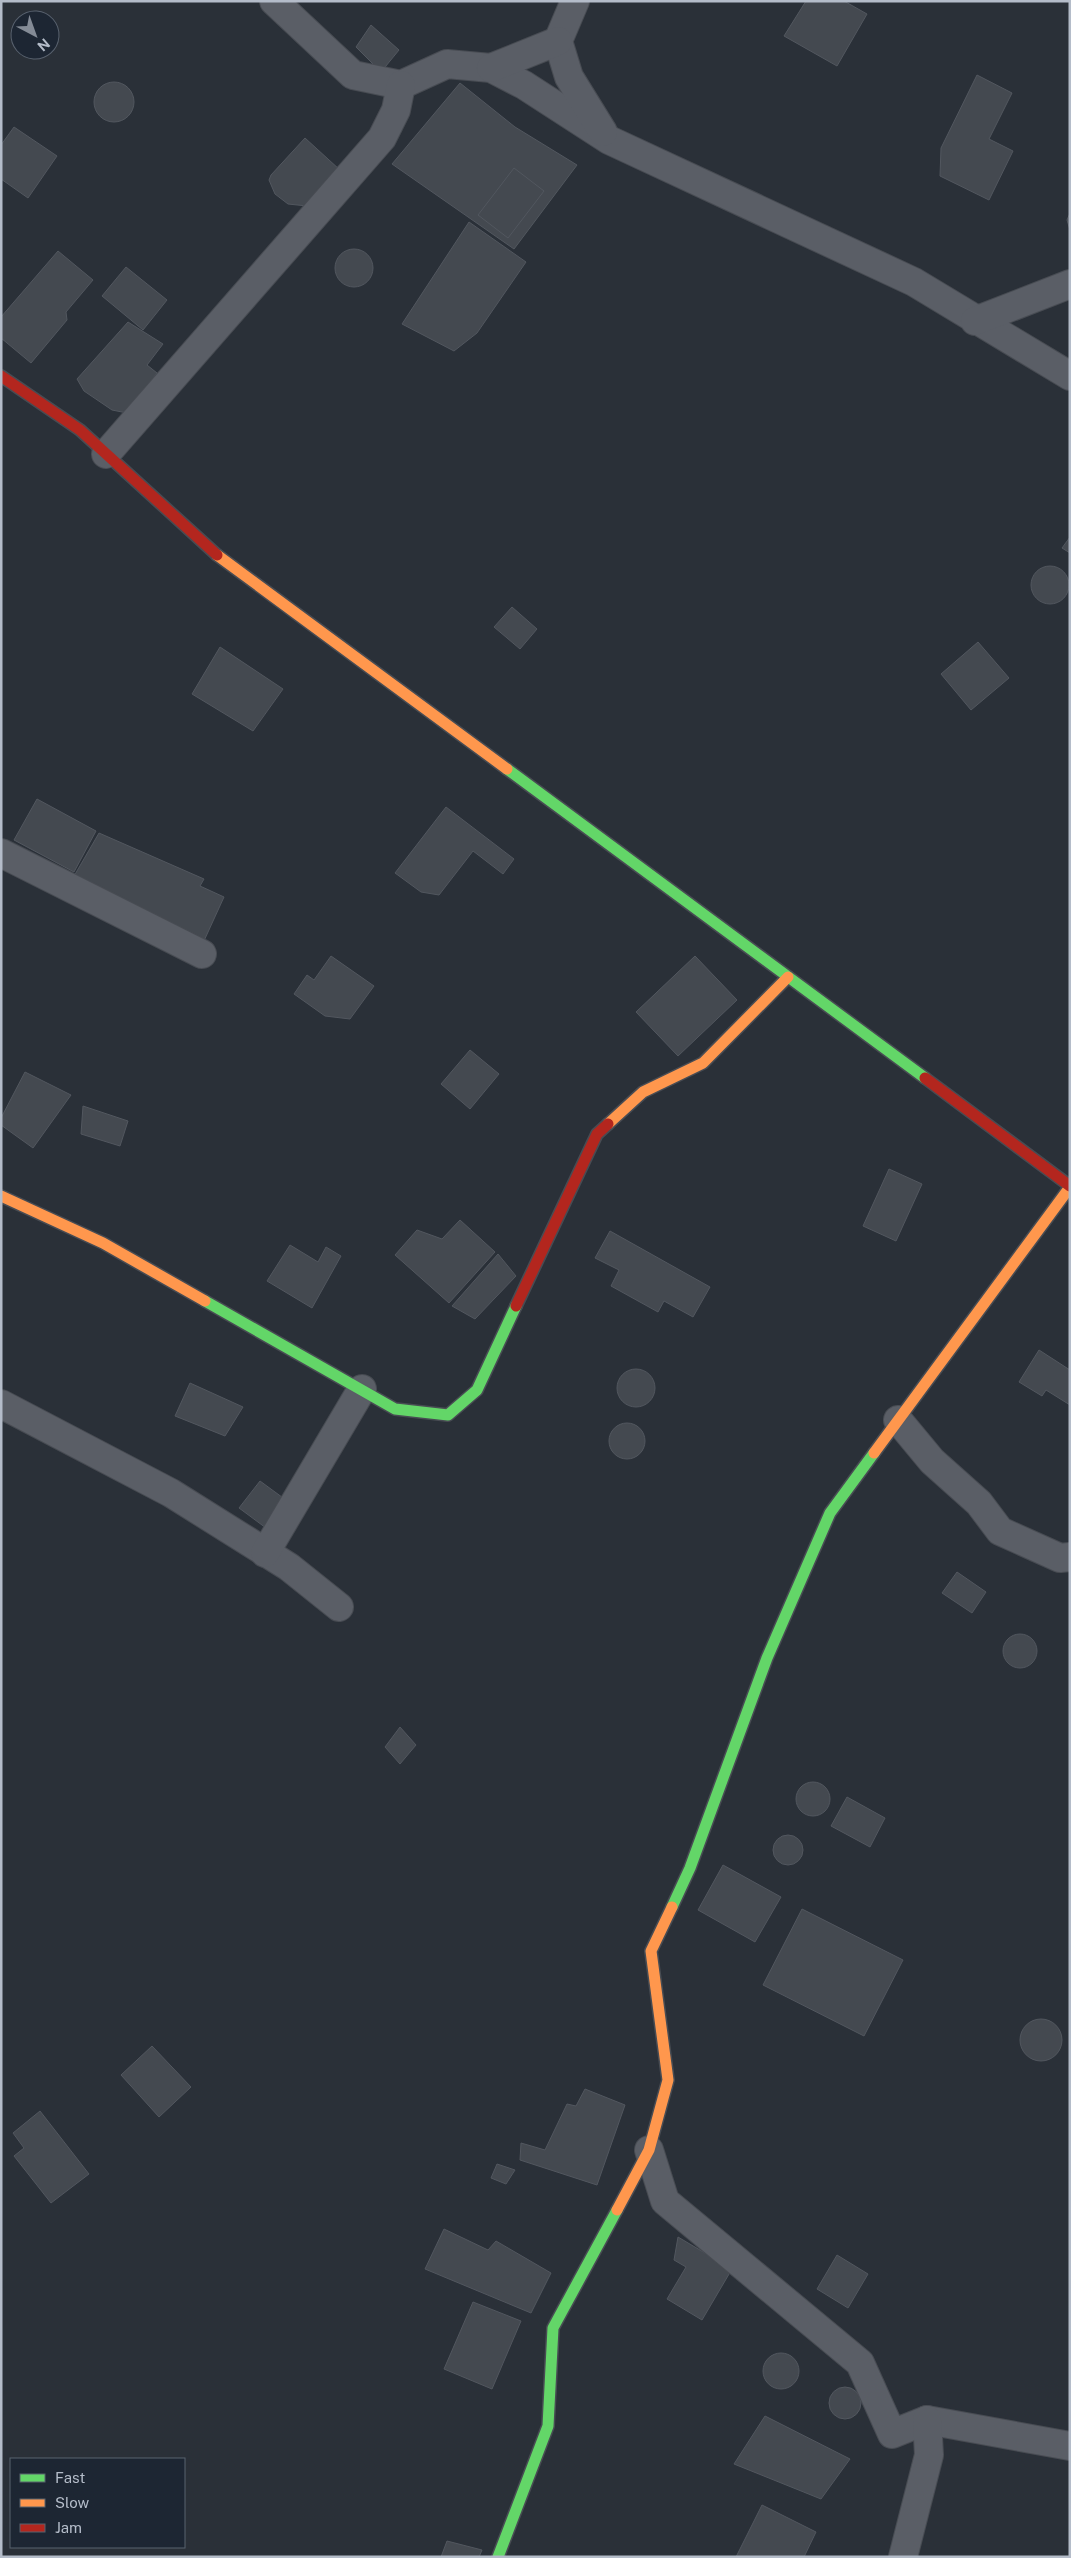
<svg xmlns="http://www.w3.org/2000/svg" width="1071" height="2558" font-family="'Public Sans',sans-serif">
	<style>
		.building { fill: #444950; stroke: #52575f }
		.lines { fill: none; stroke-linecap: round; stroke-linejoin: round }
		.street-casing { stroke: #484c53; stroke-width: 30 }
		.fast-casing { stroke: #484c53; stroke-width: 14 }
		.slow-casing { stroke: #484c53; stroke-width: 14 }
		.jam-casing { stroke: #484c53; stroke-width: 14 }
		.street { stroke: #5a5e66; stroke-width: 28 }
		.fast { stroke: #63d668; stroke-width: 11 }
		.slow { stroke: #ff974d; stroke-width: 11 }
		.jam { stroke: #b3261e; stroke-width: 11 }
	</style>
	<rect width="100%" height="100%" fill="#2a3038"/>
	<g class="building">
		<path d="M806,1h38l23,13 -30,52 -53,-30z"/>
		<path d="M371,25l28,25 -18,22 -25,-25z"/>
		<path d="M977,75l35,18 -23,46 24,12 -24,49 -49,-24 1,-28z"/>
		<circle cx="114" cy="102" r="20"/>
		<path d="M460,83l55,44 62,38 -63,84 -122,-85z"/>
		<path d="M14,127l43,29 -29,42 -27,-19v-34z"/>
		<path d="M305,138l35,32 -33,36 -19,-2 -13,-10 -6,-14 2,-5z"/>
		<path d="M514,168l30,23 -36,47 -30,-23z"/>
		<path d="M1070,213v17l-3,-10z"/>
		<path d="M469,222l57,40 -49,71 -23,18 -52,-27z"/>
		<circle cx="354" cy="268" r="19"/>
		<path d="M58,251l35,29 -27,32 1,8 -36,43 -30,-25v-21z"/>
		<path d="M126,267l41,33 -24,30 -41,-34z"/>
		<path d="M128,322l35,22 -16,21 10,8 -30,40 -15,-3 -28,-19 -7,-12z"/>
		<path d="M1070,537v16l-8,-5z"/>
		<circle cx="1050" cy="585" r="19"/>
		<path d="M512,607l25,22 -17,20 -26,-22z"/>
		<path d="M978,642l31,36 -38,32 -30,-36z"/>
		<path d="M220,647l63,42 -30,42 -61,-37z"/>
		<path d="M37,799l59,32 -22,41 -60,-32z"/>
		<path d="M446,807l68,52 -11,15 -30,-23 -34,44 -18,-3 -26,-19z"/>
		<path d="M99,833l105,46 -4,7 24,11 -21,46 -133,-60z"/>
		<path d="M331,956l43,30 -24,33 -25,-3 -31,-22 13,-19 7,5z"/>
		<path d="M695,956l42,44 -59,56 -42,-44z"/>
		<path d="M470,1050l29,24 -29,35 -29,-25z"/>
		<path d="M25,1072l46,23 -38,53 -32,-23v-7z"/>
		<path d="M83,1106l45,15 -8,25 -39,-12z"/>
		<path d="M889,1169l33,15 -26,57 -33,-15z"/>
		<path d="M460,1220l35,32 -46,51 -54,-48 22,-25 25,9z"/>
		<path d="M610,1231l100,56 -17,30 -29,-16 -6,11 -47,-26 8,-16 -24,-12z"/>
		<path d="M290,1245l28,17 8,-15 15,9 -29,52 -45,-27z"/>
		<path d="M498,1254l18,22 -41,43 -23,-13z"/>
		<path d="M1039,1350l31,20v35l-24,-15 -4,6 -23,-14z"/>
		<circle cx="636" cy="1388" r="19"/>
		<path d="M190,1383l53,24 -18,29 -50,-20z"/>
		<circle cx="627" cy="1441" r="18"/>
		<path d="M260,1481l30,22 -24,25 -27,-20z"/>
		<path d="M957,1572l29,20 -14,21 -30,-20z"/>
		<circle cx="1020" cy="1651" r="17"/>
		<path d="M400,1727l16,18 -16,19 -15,-17z"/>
		<circle cx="813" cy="1799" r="17"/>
		<path d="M847,1797l38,21 -15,29 -39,-21z"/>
		<circle cx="788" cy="1850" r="15"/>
		<path d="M723,1865l58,32 -26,45 -57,-32z"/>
		<path d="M802,1909l101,51 -39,76 -101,-51z"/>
		<circle cx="1041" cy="2040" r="21"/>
		<path d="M152,2046l39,41 -32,30 -38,-42z"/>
		<path d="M585,2089l40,16 -28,80 -77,-25 1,-17 24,7 22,-46 9,2z"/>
		<path d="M40,2111l49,63 -38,29 -37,-47 10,-8 -11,-15z"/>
		<path d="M497,2164l18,6 -9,14 -15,-6z"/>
		<path d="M444,2229l44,21 8,-9 55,32 -20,40 -106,-44z"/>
		<path d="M678,2237l54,32 -30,51 -35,-21 19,-32 -12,-7z"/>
		<path d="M837,2255l31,19 -20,34 -31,-19z"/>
		<path d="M473,2302l48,19 -29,68 -48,-20z"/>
		<circle cx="781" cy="2371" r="18"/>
		<circle cx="845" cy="2403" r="16"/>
		<path d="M765,2416l85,43 -29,40 -87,-35z"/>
		<path d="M762,2505l54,27 -12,25h-68z"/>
		<path d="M447,2541l35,9 -3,7h-38z"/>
	</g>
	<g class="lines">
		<g class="street-casing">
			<g id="street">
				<path d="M274,1l79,74 48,10 46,-21 44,4 33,17 85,55 305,142 156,94"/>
				<path d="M575,1l-17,40 11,36 34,55"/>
				<path d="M491,68l67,-27"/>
				<path d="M975,321l95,-37"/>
				<path d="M106,454l276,-316 14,-28 5,-25"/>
				<path d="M1,853l201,101"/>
				<path d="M1,1404l170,89 118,74 50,40"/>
				<path d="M898,1420l34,41 47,42 21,28 60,27 10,-1"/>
				<path d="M265,1553l97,-164"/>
				<path d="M649,2150l16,51 195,162 32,71 35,-14 143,26"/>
				<path d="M903,2557l26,-102 -2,-35"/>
			</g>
		</g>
		<g class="fast-casing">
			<g id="fast">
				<path d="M507,769l418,309"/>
				<path d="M205,1301l190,108 53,6 29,-25 39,-84"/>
				<path d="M672,1907l18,-39 77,-210 63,-145 44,-60"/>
				<path d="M498,2557l50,-131 5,-98 64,-118"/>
			</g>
		</g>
		<g class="slow-casing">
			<g id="slow">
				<path d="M217,555l290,214"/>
				<path d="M608,1124l35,-32 60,-29 85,-86"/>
				<path d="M1,1196l102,47 102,58"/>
				<path d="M874,1453l196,-266"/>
				<path d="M617,2210l32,-60 19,-70 -17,-129 21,-44"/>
			</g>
		</g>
		<g class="jam-casing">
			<g id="jam">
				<path d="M1,376l79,54 137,125"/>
				<path d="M925,1078l145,108"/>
				<path d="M516,1306l81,-172 11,-10"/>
			</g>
		</g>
		<use href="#street" class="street"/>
		<use href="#fast" class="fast"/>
		<use href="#slow" class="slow"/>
		<use href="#jam" class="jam"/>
	</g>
	<rect width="1071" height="2558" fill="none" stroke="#b4bcc9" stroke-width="5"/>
	<rect x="10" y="2458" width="175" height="90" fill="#1d2633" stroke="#59626f"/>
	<rect x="20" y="2474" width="25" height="8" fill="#63d668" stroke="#59626f"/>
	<text x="55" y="2483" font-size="15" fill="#b4bcc9">Fast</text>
	<rect x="20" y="2499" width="25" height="8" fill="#ff974d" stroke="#59626f"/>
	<text x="55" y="2508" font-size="15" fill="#b4bcc9">Slow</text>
	<rect x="20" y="2524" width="25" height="8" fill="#b3261e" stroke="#59626f"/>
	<text x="55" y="2533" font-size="15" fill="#b4bcc9">Jam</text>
	<g transform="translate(35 35) rotate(139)"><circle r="24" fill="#1d2633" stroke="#59626f"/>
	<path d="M0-4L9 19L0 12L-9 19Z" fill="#848b96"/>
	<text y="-8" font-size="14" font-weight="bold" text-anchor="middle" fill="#b4bcc9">N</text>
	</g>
</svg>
